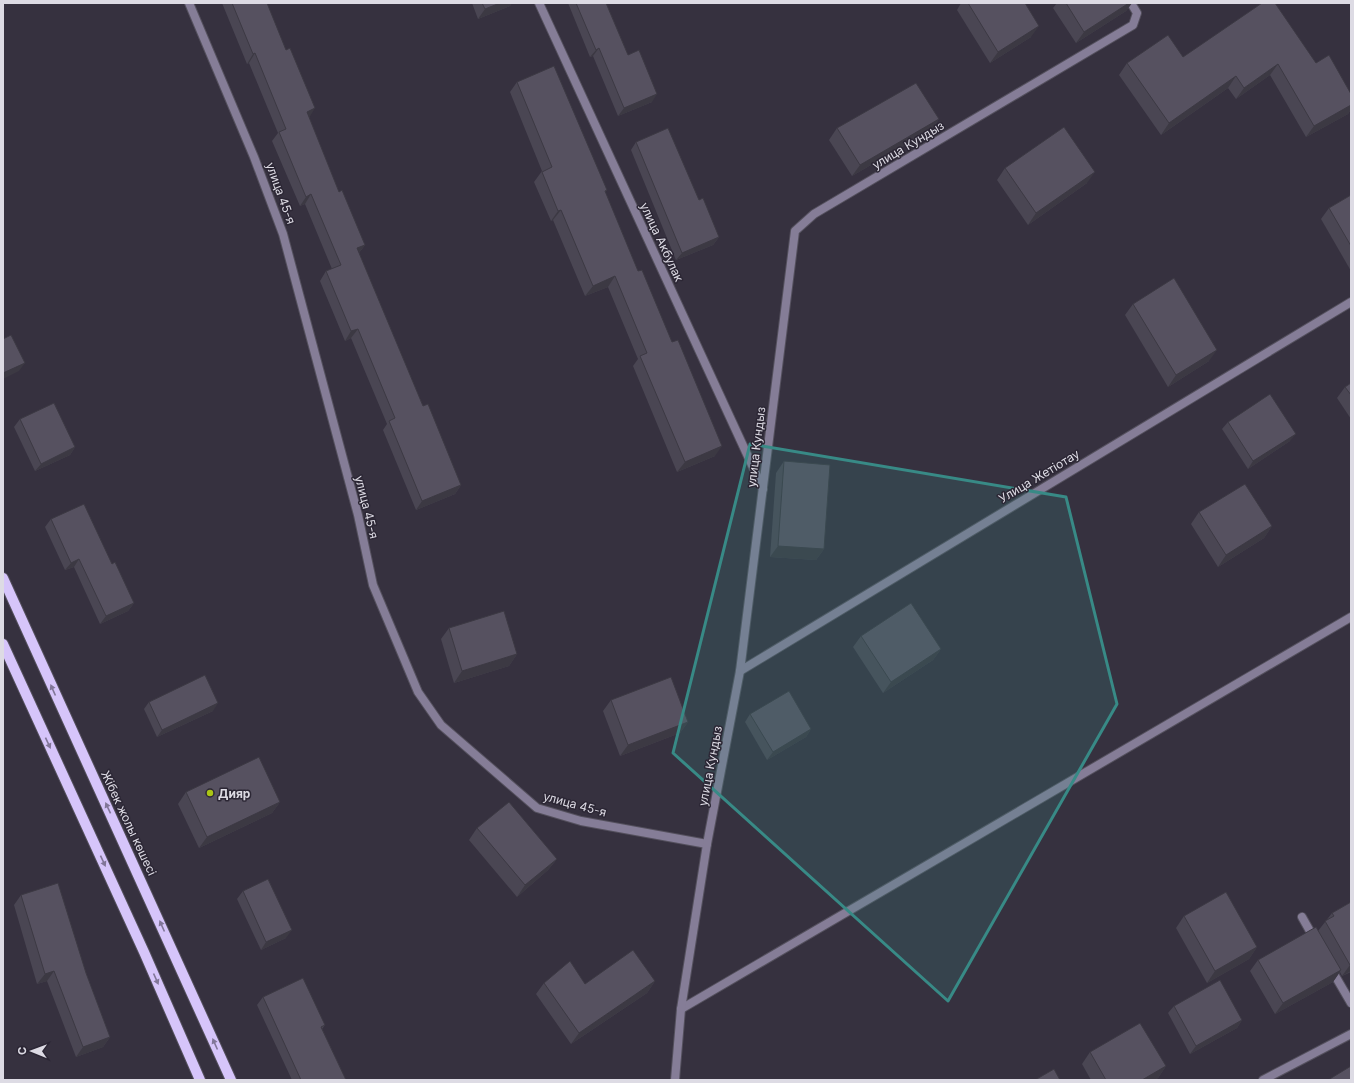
<svg xmlns="http://www.w3.org/2000/svg" width="1354" height="1083" font-family="Inter,sans-serif">
	<style>
		.lines { fill: none; stroke-linecap: round; stroke-linejoin: round }
		.minor-casing { stroke: #54505d; stroke-width: 10 }
		.primary-casing { stroke: #54505d; stroke-width: 12 }
		.minor { stroke: #857d97; stroke-width: 8 }
		.primary { stroke: #d6c5fa; stroke-width: 10 }
		.wall { fill: #4a4653 }
		.shaded-wall { fill: #3c3943 }
		.building { fill: #565160; stroke: #3c3943 }
		.oneway { fill: #817698 }
		.marked { fill: #388a86; fill-opacity: 0.2; stroke: #388a86; stroke-width: 3; stroke-linejoin: round }
		.poi-dot { fill: #abc615; stroke: #2c2735; stroke-width: 1.5 }
		.labels { text-anchor: middle; dominant-baseline: central; stroke-width: 3; stroke-linejoin: round; paint-order: stroke }
		.street-label { font-size: 12px; fill: #dddbe4; stroke: #2c2735 }
		.poi-label { font-size: 12px; font-weight: bold; fill: #dddbe4; stroke: #2c2735; text-anchor: start }
	</style>
	<rect width="100%" height="100%" fill="#36313f"/>
	<g class="lines">
		<g class="minor-casing">
			<g id="minor">
				<path d="M189,3l65,154 29,77 75,281 15,70 45,107 23,33 96,83 44,13 126,23"/>
				<path d="M539,3l224,486"/>
				<path d="M740,671l611,-369"/>
				<path d="M1302,917l13,23"/>
				<path d="M1330,967l21,36"/>
				<path d="M681,1009l670,-392"/>
				<path d="M675,1080l6,-71 26,-165 33,-173 55,-440 19,-17 319,-189 4,-12 -6,-10"/>
				<path d="M1263,1080l88,-46"/>
			</g>
		</g>
		<g class="primary-casing">
			<g id="primary">
				<path d="M3,578l228,502"/>
				<path d="M3,644l141,308 56,128"/>
			</g>
		</g>
		<use href="#minor" class="minor"/>
		<use href="#primary" class="primary"/>
	</g>
	<g class="wall">
		<path d="M222,3h45l42,114 30,75 26,53 -6,8 64,153 38,79 -6,9 -39,16 -33,-80 4,-6 -36,-86 -6,3 -25,-60 6,-10 6,-2 -27,-65 -5,2 -28,-65 6,-8 -29,-70 -2,1z"/>
		<path d="M472,3h40l-2,3 -32,13z"/>
		<path d="M568,3h38l22,52 24,47 -34,14 -25,-60 -3,1z"/>
		<path d="M961,3h64l6,34 -41,26 -33,-53z"/>
		<path d="M1057,3h75l-6,8 -50,32 -23,-35z"/>
		<path d="M1183,57l133,6 35,31v15l-3,5 -42,23 -36,-62 -34,24 -8,-11 -67,47 -42,-60 8,-12z"/>
		<path d="M517,82l90,108 -2,2 110,264 -38,16 -44,-106 5,-7 -30,-72 -23,9 -32,-76 -2,1 -17,-39 8,-11 -32,-79z"/>
		<path d="M939,119l-8,11 -79,46 -23,-36 8,-12z"/>
		<path d="M636,142l63,58 20,37 -6,8 -37,15 -45,-110z"/>
		<path d="M1005,168l82,15 -59,42 -31,-45z"/>
		<path d="M1351,195v76l-30,-52 8,-11z"/>
		<path d="M1133,304l76,57 -41,26 -43,-72z"/>
		<path d="M1351,383v36l-14,-21 8,-11z"/>
		<path d="M20,419l55,28 -5,8 -35,16 -21,-44z"/>
		<path d="M1228,422l62,19 -42,28 -26,-40z"/>
		<path d="M784,461l40,88 -8,11 -46,-3 6,-84z"/>
		<path d="M1199,512l73,14 -8,12 -46,29 -27,-43z"/>
		<path d="M51,519l61,45 22,39 -6,8 -28,13 -26,-57 -9,3 -20,-43z"/>
		<path d="M449,628l68,26 -8,12 -55,17 -13,-44z"/>
		<path d="M861,636l80,13 -8,11 -50,33 -30,-46z"/>
		<path d="M611,700l77,22 -8,11 -60,23 -17,-45z"/>
		<path d="M149,702l64,9 -56,26 -13,-28z"/>
		<path d="M750,714l61,15 -5,8 -39,23 -22,-38z"/>
		<path d="M186,792l94,10 -8,11 -73,35 -21,-44z"/>
		<path d="M477,828l80,31 -9,11 -31,27 -48,-57z"/>
		<path d="M243,891l43,47 -25,12 -24,-51z"/>
		<path d="M21,895l65,78 24,64 -7,10 -27,10 -29,-76 -10,3 -23,-79z"/>
		<path d="M1351,902v70l-9,4 -2,-4 -7,10 -58,32 -25,-43 8,-11 60,-29 14,-18z"/>
		<path d="M1184,916l73,31 -8,12 -42,24 -31,-55z"/>
		<path d="M655,981l-8,12 -76,51 -35,-50 8,-11 41,1z"/>
		<path d="M263,997l62,28 -3,4 24,51h-54l-35,-75z"/>
		<path d="M1174,1006l68,14 -5,8 -47,26 -22,-41z"/>
		<path d="M1090,1052l76,14 -8,12 -4,2h-63l-9,-16z"/>
	</g>
	<g class="shaded-wall">
		<path d="M500,3h12l-2,3 -32,13 7,-10z"/>
		<path d="M1129,3h3l-6,8 -50,32 8,-11z"/>
		<path d="M1039,26l-8,11 -41,26 8,-11z"/>
		<path d="M599,48l-6,8 -3,1 6,-7z"/>
		<path d="M255,53l-6,10 -2,1 6,-10z"/>
		<path d="M1278,64l-8,11 -34,24 8,-11z"/>
		<path d="M1236,76l-8,12 -67,47 8,-12z"/>
		<path d="M657,94l-5,8 -34,14 6,-8z"/>
		<path d="M1351,105v4l-3,5 -42,23 8,-11z"/>
		<path d="M315,108l-6,10 -2,-6z"/>
		<path d="M939,119l-8,11 -79,46 8,-11z"/>
		<path d="M1095,172l-8,11 -59,42 8,-12z"/>
		<path d="M311,194l-6,10 -5,2 6,-9z"/>
		<path d="M561,210l-8,10 -2,1 7,-10z"/>
		<path d="M719,237l-6,8 -37,15 6,-7z"/>
		<path d="M365,245l-7,9 -1,-6z"/>
		<path d="M615,276l-7,11 -23,9 8,-10z"/>
		<path d="M358,329l-7,9 -6,3 6,-10z"/>
		<path d="M1217,350l-8,11 -41,26 8,-12z"/>
		<path d="M25,363l-6,8 -16,8v-6z"/>
		<path d="M1296,434l-6,7 -42,28 5,-8z"/>
		<path d="M722,446l-7,10 -38,16 8,-10z"/>
		<path d="M75,447l-5,8 -35,16 6,-7z"/>
		<path d="M461,485l-6,9 -39,16 6,-9z"/>
		<path d="M1272,526l-8,12 -46,29 8,-12z"/>
		<path d="M778,546l46,3 -8,11 -46,-3z"/>
		<path d="M79,559l-5,8 -9,3 6,-7z"/>
		<path d="M134,603l-6,8 -28,13 6,-8z"/>
		<path d="M941,649l-8,11 -50,33 8,-11z"/>
		<path d="M517,654l-8,12 -55,17 8,-12z"/>
		<path d="M218,703l-5,8 -56,26 5,-7z"/>
		<path d="M688,722l-8,11 -60,23 8,-11z"/>
		<path d="M811,729l-5,8 -39,23 6,-8z"/>
		<path d="M280,802l-8,11 -73,35 8,-11z"/>
		<path d="M557,859l-9,11 -31,27 8,-12z"/>
		<path d="M292,930l-6,8 -25,12 5,-8z"/>
		<path d="M1257,947l-8,12 -42,24 8,-12z"/>
		<path d="M1351,964v7l-9,5 8,-11z"/>
		<path d="M1341,970l-8,12 -58,32 8,-11z"/>
		<path d="M54,971l-7,10 -10,3 8,-10z"/>
		<path d="M655,981l-8,12 -76,51 8,-11z"/>
		<path d="M1242,1020l-5,8 -47,26 6,-8z"/>
		<path d="M110,1037l-7,10 -27,10 7,-10z"/>
		<path d="M1166,1066l-8,12 -4,2h-12z"/>
	</g>
	<g class="building">
		<path d="M232,3h35l19,47 4,-2 25,60 -8,4 32,80 3,-2 23,55 -8,3 66,158 5,-2 33,81 -39,16 -33,-80 6,-3 -37,-89 -7,2 -25,-60 15,-6 -30,-71 -5,3 -27,-65 7,-3 -31,-76 -2,1z"/>
		<path d="M482,3h18l-15,6z"/>
		<path d="M576,3h30l22,52 11,-5 18,44 -33,14 -25,-60 -3,2z"/>
		<path d="M968,3h57l14,23 -41,26z"/>
		<path d="M1066,3h63l-45,29z"/>
		<path d="M1262,3h13l41,60 13,-8 22,39v11l-37,21 -36,-62 -34,24 -8,-12 -67,47 -42,-60 41,-28 15,22z"/>
		<path d="M554,66l53,124 -2,1 33,80 4,-1 30,72 6,-2 44,106 -37,16 -45,-106 7,-3 -32,-77 -22,10 -32,-76 -3,1 -16,-39 10,-5 -35,-85z"/>
		<path d="M916,83l23,36 -79,46 -23,-37z"/>
		<path d="M1064,127l31,45 -59,41 -31,-45z"/>
		<path d="M668,128l31,72 4,-2 16,39 -37,16 -46,-111z"/>
		<path d="M1351,195v51l-22,-38z"/>
		<path d="M1174,278l43,72 -41,25 -43,-71z"/>
		<path d="M11,335l14,28 -22,10v-34z"/>
		<path d="M1351,383v12l-6,-8z"/>
		<path d="M1270,394l26,40 -43,27 -25,-39z"/>
		<path d="M54,403l21,44 -34,17 -21,-45z"/>
		<path d="M784,461l46,4 -6,84 -46,-3z"/>
		<path d="M1245,484l27,42 -46,29 -27,-43z"/>
		<path d="M84,504l28,60 3,-2 19,41 -28,13 -27,-57 -8,4 -20,-44z"/>
		<path d="M911,603l30,46 -50,33 -30,-46z"/>
		<path d="M504,611l13,43 -55,17 -13,-43z"/>
		<path d="M205,675l13,28 -56,27 -13,-28z"/>
		<path d="M671,677l17,45 -60,23 -17,-45z"/>
		<path d="M789,691l22,38 -38,23 -23,-38z"/>
		<path d="M259,757l21,45 -73,35 -21,-45z"/>
		<path d="M509,802l48,57 -32,26 -48,-57z"/>
		<path d="M268,879l24,51 -26,12 -23,-51z"/>
		<path d="M58,883l28,90 24,64 -27,10 -29,-76 -9,3 -24,-79z"/>
		<path d="M1226,892l31,55 -42,24 -31,-55z"/>
		<path d="M1351,902v62l-1,1 -25,-44 9,-5 -2,-3z"/>
		<path d="M1316,927l25,43 -58,33 -25,-43z"/>
		<path d="M633,950l22,31 -76,52 -35,-50 26,-22 15,23z"/>
		<path d="M303,978l22,47 -4,2 25,53h-45l-38,-83z"/>
		<path d="M1220,980l22,40 -46,26 -22,-40z"/>
		<path d="M1140,1023l26,43 -24,14h-36l-16,-28z"/>
		<path d="M1351,1066v14h-23z"/>
		<path d="M1054,1069l6,11h-25z"/>
	</g>
	<defs><path id="oneway-solid" d="M-6-.8H1V-3.2L6.5 0L1 3.2V.8H-6Z"/></defs>
	<g class="oneway">
		<use href="#oneway-solid" transform="translate(53 690) rotate(-114)"/>
		<use href="#oneway-solid" transform="translate(48 743) rotate(65)"/>
		<use href="#oneway-solid" transform="translate(108 808) rotate(-115)"/>
		<use href="#oneway-solid" transform="translate(103 861) rotate(65)"/>
		<use href="#oneway-solid" transform="translate(162 926) rotate(-114)"/>
		<use href="#oneway-solid" transform="translate(156 979) rotate(66)"/>
		<use href="#oneway-solid" transform="translate(215 1044) rotate(-114)"/>
	</g>
	<path class="marked" d="M750,444l316,53 51,207 -169,297 -275,-248z"/>
	<circle class="poi-dot" cx="210" cy="793" r="4"/>
	<g class="labels">
		<g class="street-label">
			<text transform="translate(908 145) rotate(-31)">улица Кундыз</text>
			<text transform="translate(281 193) rotate(70)">улица 45-я</text>
			<text transform="translate(662 242) rotate(65)">улица Акбулак</text>
			<text transform="translate(756 447) rotate(-83)">улица Кундыз</text>
			<text transform="translate(1039 476) rotate(-31)">Улица Жетіотау</text>
			<text transform="translate(367 507) rotate(76)">улица 45-я</text>
			<text transform="translate(710 766) rotate(-79)">улица Кундыз</text>
			<text transform="translate(575 804) rotate(15)">улица 45-я</text>
			<text transform="translate(129 823) rotate(65)">Жібек жолы көшесі</text>
		</g>
		<g class="poi-label">
			<text x="218" y="793">Дияр</text>
		</g>
	</g>
	<rect width="1354" height="1083" fill="none" stroke="#dddbe4" stroke-width="8"/>
	<g transform="translate(32 1051) rotate(271)" stroke="#2c2735" stroke-width="3" paint-order="stroke">
	<path d="M0-3L7 15L0 10L-7 15Z" fill="#dddbe4"/>
	<text y="-6" font-size="11" font-weight="bold" text-anchor="middle" fill="#dddbe4">С</text>
	</g>
</svg>
